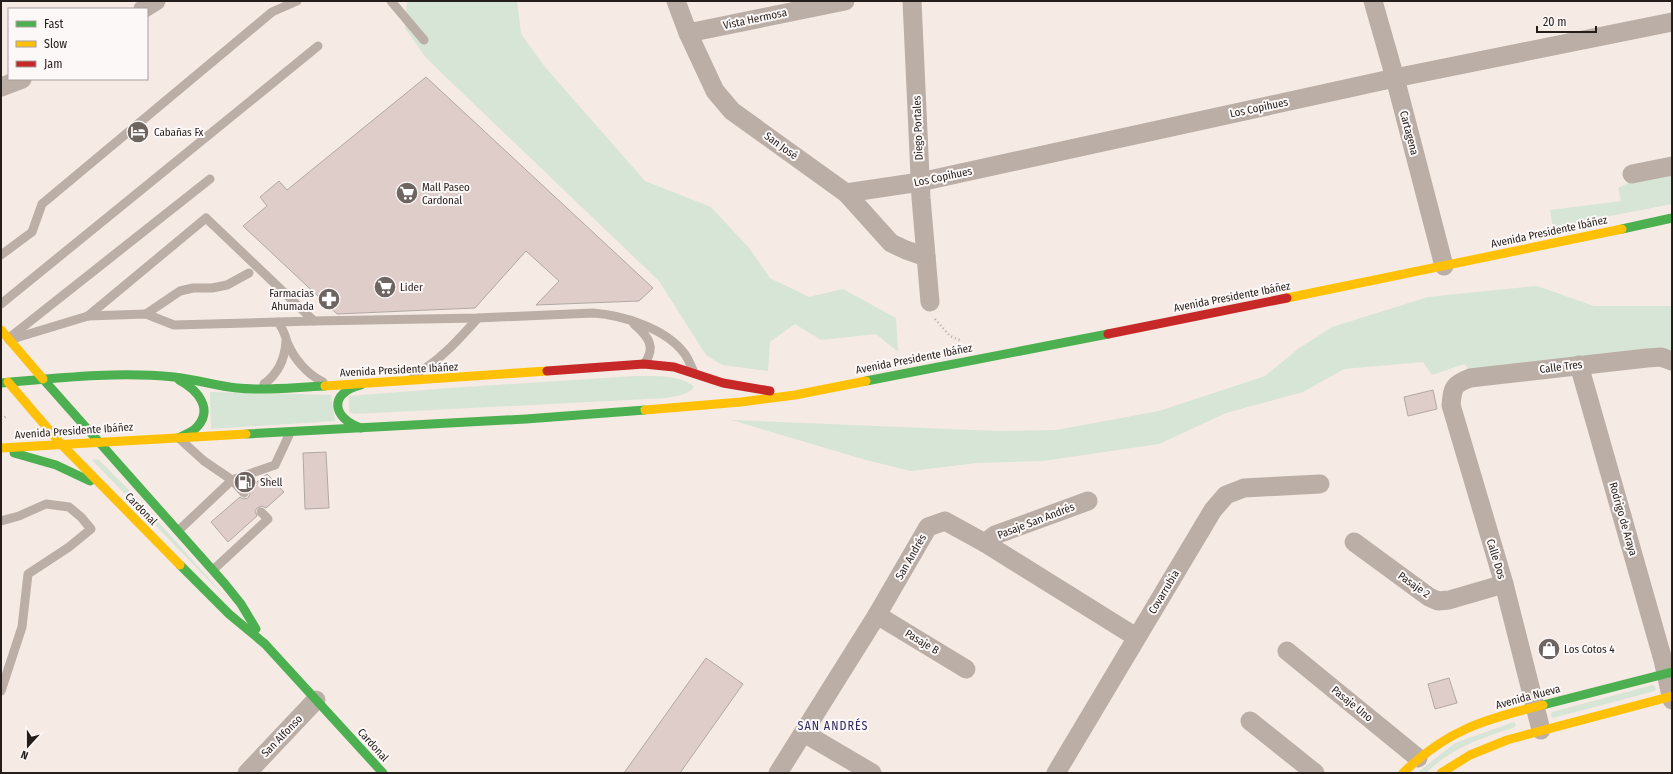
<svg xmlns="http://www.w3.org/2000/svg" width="1673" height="774" font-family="'Fira Sans Condensed',sans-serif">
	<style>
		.green { fill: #d6e5d6 }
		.building { fill: #dfcdca; stroke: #b1a8a5 }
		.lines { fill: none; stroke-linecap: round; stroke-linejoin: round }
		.path { stroke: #b3a9a2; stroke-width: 2.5; stroke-dasharray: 1 3; stroke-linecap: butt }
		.lane { stroke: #bbaea7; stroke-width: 9 }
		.street { stroke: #bbaea7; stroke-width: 19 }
		.fast { stroke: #4caf50; stroke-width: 9 }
		.slow { stroke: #ffc107; stroke-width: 9 }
		.jam { stroke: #c62828; stroke-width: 9 }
		.labels { text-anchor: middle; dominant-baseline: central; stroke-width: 4; stroke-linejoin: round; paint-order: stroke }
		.street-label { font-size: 11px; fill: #241d1a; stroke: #fcf8f7 }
		.poi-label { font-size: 11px; fill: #241d1a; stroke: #fcf8f7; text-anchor: start }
		.neighbourhood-label { font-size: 12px; letter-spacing: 1px; fill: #302964; stroke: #fcf8f7 }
	</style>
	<rect width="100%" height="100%" fill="#f6eae5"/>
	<g class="green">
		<path d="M407,1h110l4,33 24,33 100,114 66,26 38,41 21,30 39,19 34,-8 53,29 2,34 -22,-18 -55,6 -26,-16 -25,18 -2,29 -46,-6 -16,-10 -47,-74 -233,-223 -21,-30z"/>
		<path d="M1672,173v31l-119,23 -3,-17 71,-9 -3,-13 14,-7z"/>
		<path d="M1537,286l57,20h78v49l-203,18 -2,-6 -3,-3 -32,11 -9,-13 -79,7 -41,23 -77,21 -67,31 -116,17 -66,2 -66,8 -45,-11 -135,-40 268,11 57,-1 103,-19 106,-35 33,-27 34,-22 96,-30z"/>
		<path d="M635,376c15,0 48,-2 59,11 -5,8 -18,9 -27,11l-313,16 -5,-2v-16l101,-8z"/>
		<path d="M210,392l121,3 4,26 -124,8z"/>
		<path d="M98,459l37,37 95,106 -138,-142z"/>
		<path d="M1653,685l3,3 -1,3 -102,27 -2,-2 1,-4z"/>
		<path d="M1514,722l2,3 -3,3c-33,10 -63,21 -87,45h-9l38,-30z"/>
	</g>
	<g class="building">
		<path d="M426,77l227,211 -14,13 -103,4 23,-24 -33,-30 -51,57 -138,6 -94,-88 24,-20 -7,-9 19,-16 8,9z"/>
		<path d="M1433,390l4,19 -29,7 -4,-19z"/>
		<path d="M326,452l3,56 -24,1 -2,-56z"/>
		<path d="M267,474l17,18 -18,16 -4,-2 -5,2 -2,3 2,5 -29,26 -17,-20 29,-25 3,2 5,-1 2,-4 -2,-5z"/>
		<path d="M706,658l37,26 -63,89h-56z"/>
		<path d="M1449,678l8,25 -22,6 -7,-25z"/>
	</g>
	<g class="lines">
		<g class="path">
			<path d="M935,319l15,17 12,5"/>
			<path d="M1,419l6,-3"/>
		</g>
		<g class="lane">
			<path d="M391,1l33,39"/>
			<path d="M1,255l31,-23 10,-28 230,-192 25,-11"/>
			<path d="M1,304l317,-258"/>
			<path d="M146,314l34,-23 13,-3h19l15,-3 22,-12"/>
			<path d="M88,316l118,-98 108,103 -36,1"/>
			<path d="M314,321l164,-3 115,-5c29,2 72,15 91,40 4,5 6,11 9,17"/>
			<path d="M634,324c14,12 23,23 10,40"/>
			<path d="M9,338l201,-159"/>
			<path d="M9,340l79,-24 58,-2 28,11 104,-3c5,7 7,12 9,20 7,17 20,32 36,40"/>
			<path d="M414,375c26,-14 44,-35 64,-57"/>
			<path d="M264,384c15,-11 21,-25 22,-43"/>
			<path d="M182,441l22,20 28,19 12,13"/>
			<path d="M1,521l18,-5 27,-12 23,3 12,10 10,12 -22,18 -41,27 -6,53 -21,64"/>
			<path d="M178,531l54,-51 43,-15 15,-32"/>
			<path d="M213,570l55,-51 -7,-7"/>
		</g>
		<g class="street">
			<path d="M676,1l12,32 27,58 17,20 114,82 45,50 15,7 20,7"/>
			<path d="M912,1l9,197 9,104"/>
			<path d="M1373,1l22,77 49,188"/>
			<path d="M143,9l13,-8"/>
			<path d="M688,33l157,-32"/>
			<path d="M1,87l21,-8"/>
			<path d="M1632,174l40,-8"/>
			<path d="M846,193l74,-11 475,-104 277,-56"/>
			<path d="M1579,365l84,295 9,40"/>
			<path d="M1354,542l75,55 9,4 11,-1 55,-16"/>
			<path d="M985,543l10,-8 93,-34"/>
			<path d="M877,615l89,54"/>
			<path d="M1287,651l131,107"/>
			<path d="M1250,721l65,52"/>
			<path d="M1541,730l-37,-146 -53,-179c2,-17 1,-20 19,-27l177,-20 14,-1 11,4"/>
			<path d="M804,733l68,40"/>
			<path d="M247,773l69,-73"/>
			<path d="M778,773l99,-158 51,-88 17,-6 40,22 151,94"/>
			<path d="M1056,773l157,-263 13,-15 18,-7 76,-4"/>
		</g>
		<g class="fast">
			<path d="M1622,229l50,-11"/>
			<path d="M43,379l182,205 16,20 15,25"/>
			<path d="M866,381l242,-47"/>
			<path d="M1,383c56,-5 117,-12 173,-6 21,2 42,9 63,11 29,3 59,-1 88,-2"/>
			<path d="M361,385c-33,8 -29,33 0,43"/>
			<path d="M246,434l280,-15 119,-9"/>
			<path d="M178,438c6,-3 12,-5 17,-9 20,-19 3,-39 -16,-49"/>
			<path d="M14,453l42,12 34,16"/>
			<path d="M180,565l49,49 36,30 118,129"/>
			<path d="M1543,705l129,-33"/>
		</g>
		<g class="slow">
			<path d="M1287,298l335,-69"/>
			<path d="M1,330l42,49"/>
			<path d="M8,382l53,62 119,121"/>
			<path d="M325,386l222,-15"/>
			<path d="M645,410l96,-8 54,-7 71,-14"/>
			<path d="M1,448l245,-14"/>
			<path d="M1403,773c44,-43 82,-54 140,-68"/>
			<path d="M1441,773l29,-18 37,-15 165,-44"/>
		</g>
		<g class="jam">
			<path d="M1108,334l179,-36"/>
			<path d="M547,371l97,-7 30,3 49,16 47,8"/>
		</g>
	</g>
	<defs>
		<g id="hotel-disc" transform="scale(1.15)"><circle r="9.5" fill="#6e6561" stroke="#fcf8f7"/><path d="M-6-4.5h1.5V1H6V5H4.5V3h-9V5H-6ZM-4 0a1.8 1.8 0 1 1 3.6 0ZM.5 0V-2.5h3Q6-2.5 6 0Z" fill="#fff"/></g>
		<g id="supermarket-disc" transform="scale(1.15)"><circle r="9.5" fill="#6e6561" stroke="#fcf8f7"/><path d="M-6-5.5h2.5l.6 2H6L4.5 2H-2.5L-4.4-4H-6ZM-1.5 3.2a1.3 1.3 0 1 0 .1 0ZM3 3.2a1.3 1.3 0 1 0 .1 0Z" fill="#fff"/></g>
		<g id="pharmacy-disc" transform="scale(1.15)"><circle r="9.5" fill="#6e6561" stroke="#fcf8f7"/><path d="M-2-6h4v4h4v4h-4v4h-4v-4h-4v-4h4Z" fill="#fff"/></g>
		<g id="fuel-disc" transform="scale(1.15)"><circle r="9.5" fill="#6e6561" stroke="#fcf8f7"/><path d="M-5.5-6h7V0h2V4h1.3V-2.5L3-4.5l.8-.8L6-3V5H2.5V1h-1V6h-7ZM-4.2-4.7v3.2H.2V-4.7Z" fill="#fff"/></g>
		<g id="shop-disc" transform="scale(1.15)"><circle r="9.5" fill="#6e6561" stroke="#fcf8f7"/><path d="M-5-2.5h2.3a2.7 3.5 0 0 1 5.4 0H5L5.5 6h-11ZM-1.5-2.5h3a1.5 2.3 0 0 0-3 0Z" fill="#fff"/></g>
	</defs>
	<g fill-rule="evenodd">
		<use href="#hotel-disc" x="138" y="132"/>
		<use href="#supermarket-disc" x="407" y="193"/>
		<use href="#supermarket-disc" x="385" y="287"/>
		<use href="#pharmacy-disc" x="329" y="299"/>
		<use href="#fuel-disc" x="245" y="482"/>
		<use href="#shop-disc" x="1549" y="649"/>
	</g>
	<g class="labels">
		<g class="street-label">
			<text transform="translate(755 19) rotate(-12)">Vista Hermosa</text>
			<text transform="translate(1259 108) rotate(-12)">Los Copihues</text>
			<text transform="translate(918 128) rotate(-92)">Diego Portales</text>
			<text transform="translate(1409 133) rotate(75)">Cartagena</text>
			<text transform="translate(781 146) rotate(36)">San José</text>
			<text transform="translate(943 177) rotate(-12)">Los Copihues</text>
			<text transform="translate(1549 232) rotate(-12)">Avenida Presidente Ibáñez</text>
			<text transform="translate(1232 297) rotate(-11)">Avenida Presidente Ibáñez</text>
			<text transform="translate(914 359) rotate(-11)">Avenida Presidente Ibáñez</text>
			<text transform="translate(1561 367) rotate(-7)">Calle Tres</text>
			<text transform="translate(399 370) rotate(-3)">Avenida Presidente Ibáñez</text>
			<text transform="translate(74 431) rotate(-4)">Avenida Presidente Ibáñez</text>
			<text transform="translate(141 509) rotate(46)">Cardonal</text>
			<text transform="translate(1623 519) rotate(74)">Rodrigo de Araya</text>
			<text transform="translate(1036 521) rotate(-21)">Pasaje San Andrés</text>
			<text transform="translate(911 557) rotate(-60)">San Andrés</text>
			<text transform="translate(1496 559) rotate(73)">Calle Dos</text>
			<text transform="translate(1414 585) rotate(35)">Pasaje 2</text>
			<text transform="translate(1164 592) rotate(-59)">Covarrubia</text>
			<text transform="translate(922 642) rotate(31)">Pasaje B</text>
			<text transform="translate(1528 697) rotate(-15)">Avenida Nueva</text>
			<text transform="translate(1352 704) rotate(39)">Pasaje Uno</text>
			<text transform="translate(282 736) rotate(-46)">San Alfonso</text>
			<text transform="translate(373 745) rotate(48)">Cardonal</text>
		</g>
		<g class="poi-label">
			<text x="154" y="132">Cabañas Fx</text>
			<text x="422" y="187">Mall Paseo<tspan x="422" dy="13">Cardonal</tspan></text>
			<text x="400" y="287">Lider</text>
			<text x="314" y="293" text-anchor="end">Farmacias<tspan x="314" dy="13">Ahumada</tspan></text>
			<text x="260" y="482">Shell</text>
			<text x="1564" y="649">Los Cotos 4</text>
		</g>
		<g class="neighbourhood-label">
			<text x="833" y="726">SAN ANDRÉS</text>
		</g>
	</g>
	<rect width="1673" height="774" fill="none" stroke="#241d1a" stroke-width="4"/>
	<rect x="8" y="8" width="140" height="72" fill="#fcf8f7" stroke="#a6a09f"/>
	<rect x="16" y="21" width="20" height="6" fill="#4caf50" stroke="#a6a09f"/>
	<text x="44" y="28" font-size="12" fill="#241d1a">Fast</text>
	<rect x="16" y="41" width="20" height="6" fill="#ffc107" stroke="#a6a09f"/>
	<text x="44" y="48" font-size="12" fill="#241d1a">Slow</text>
	<rect x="16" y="61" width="20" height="6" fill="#c62828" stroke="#a6a09f"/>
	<text x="44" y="68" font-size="12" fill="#241d1a">Jam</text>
	<g transform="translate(28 746) rotate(201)" stroke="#fcf8f7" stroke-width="3" paint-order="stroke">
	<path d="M0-3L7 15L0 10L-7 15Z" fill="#241d1a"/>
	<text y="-6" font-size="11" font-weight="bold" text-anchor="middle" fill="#241d1a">N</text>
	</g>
	<path d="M1537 26v6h59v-6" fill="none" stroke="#241d1a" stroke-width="2"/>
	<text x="1543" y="26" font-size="12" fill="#241d1a" stroke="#fcf8f7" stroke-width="3" paint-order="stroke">20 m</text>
</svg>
